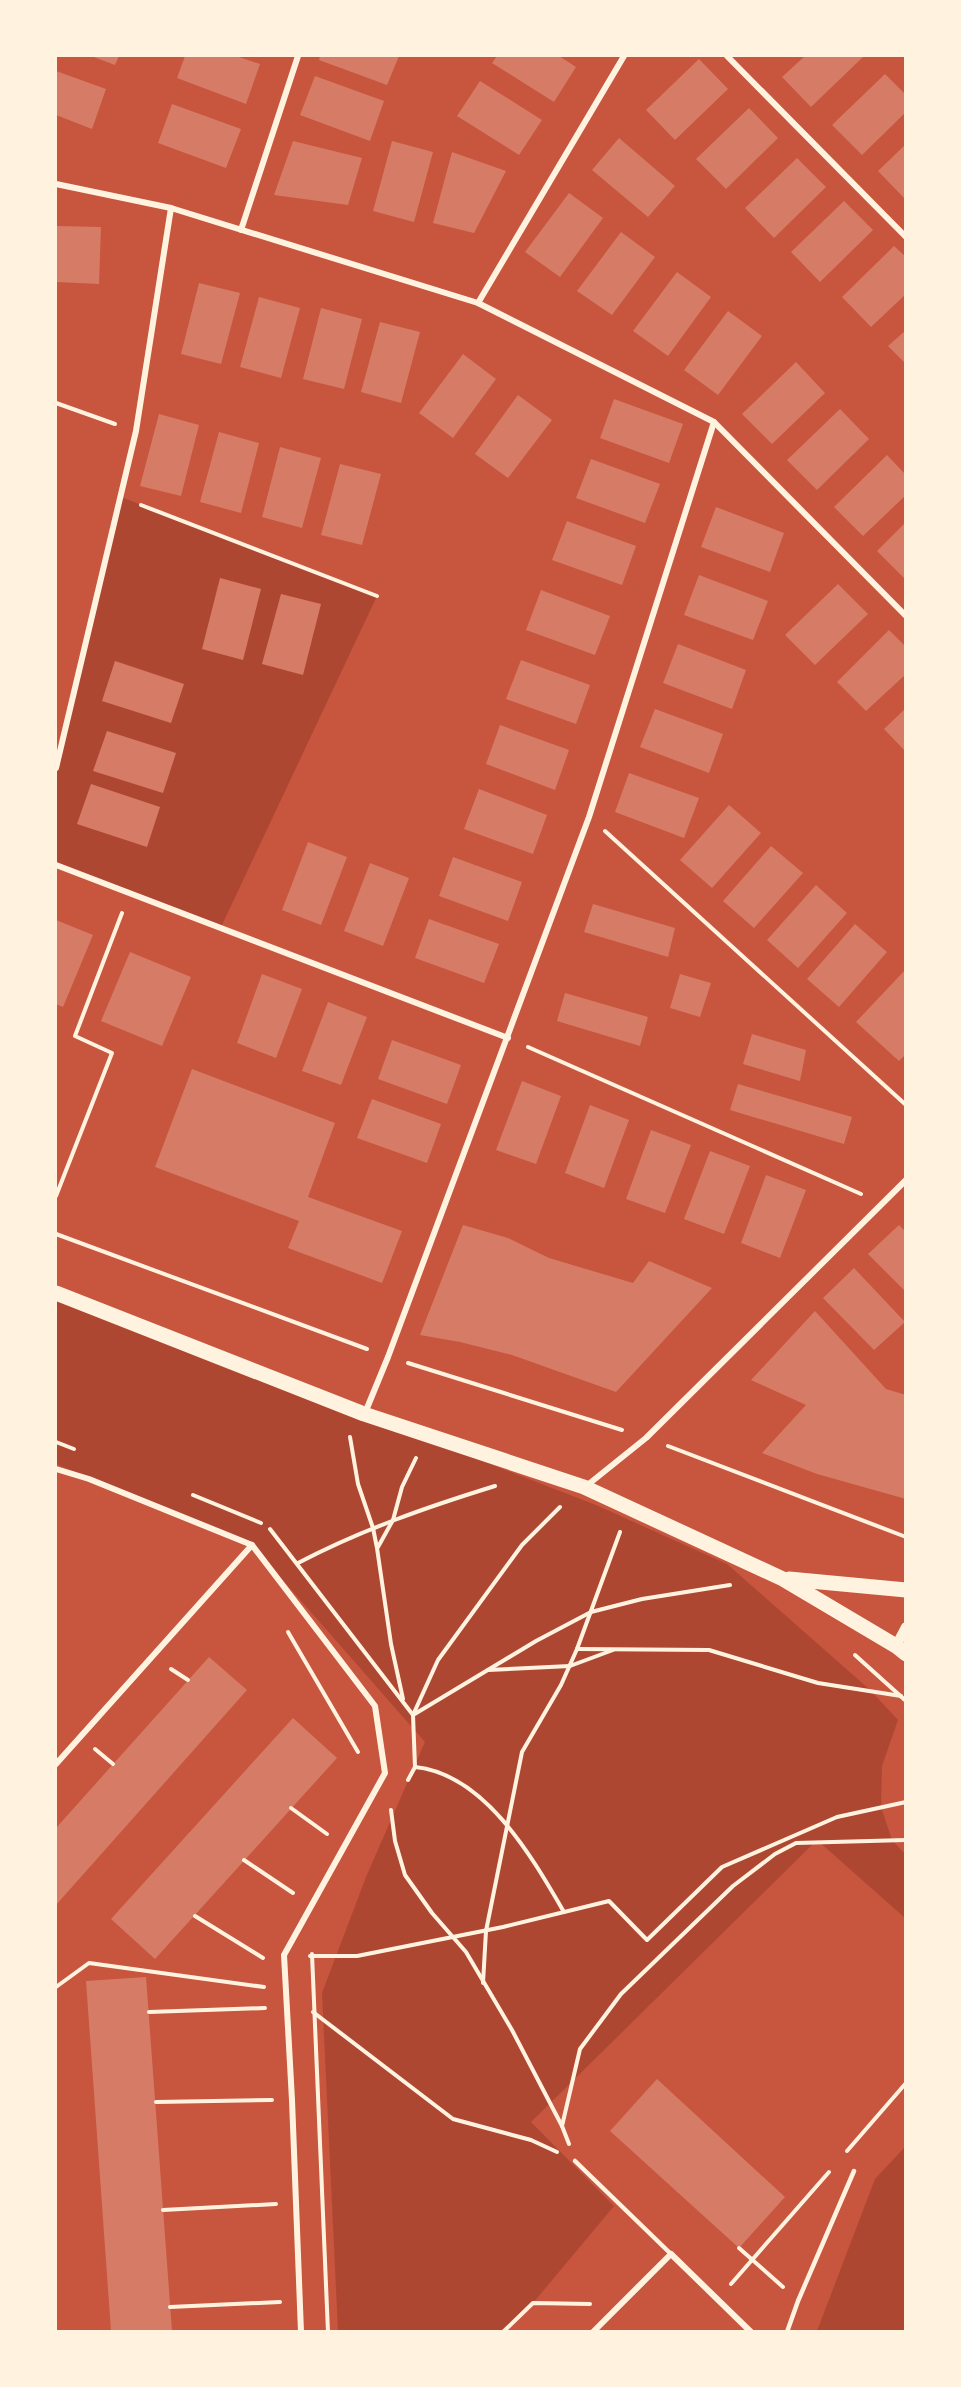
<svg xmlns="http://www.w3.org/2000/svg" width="961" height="2387" font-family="Ubuntu,sans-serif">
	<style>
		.green { fill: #ae4732 }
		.building { fill: #d67c66 }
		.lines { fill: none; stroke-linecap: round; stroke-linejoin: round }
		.path { stroke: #fff3e0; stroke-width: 4 }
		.service { stroke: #fff3e0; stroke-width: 4.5 }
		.minor { stroke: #fff3e0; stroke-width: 6 }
		.tertiary { stroke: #fff3e0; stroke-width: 10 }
		.primary { stroke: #fff3e0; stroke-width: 15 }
	</style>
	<rect width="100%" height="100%" fill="#c8553d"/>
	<g class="green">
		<path d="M121,497l256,99 -156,331 -165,-62v-97z"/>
		<path d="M56,1297l540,208 131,59 142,125 29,31 -16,46 -1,41 11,33 13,14v64l-88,-78 -286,282 83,84 -81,97 -30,28h-165l-16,-338 44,-116 59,-135 -173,-197 -196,-81z"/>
		<path d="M905,2147v184h-88l58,-152z"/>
	</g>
	<g class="building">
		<path d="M91,56h28l-4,9z"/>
		<path d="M185,56h51l24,8 -14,40 -69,-26z"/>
		<path d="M320,56h79l-12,29 -68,-25z"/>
		<path d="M497,56h62l17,11 -22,35 -62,-39z"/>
		<path d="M805,56h59l-53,51 -29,-30z"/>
		<path d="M699,59l29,30 -53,51 -29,-30z"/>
		<path d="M56,71l50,18 -14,40 -36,-14z"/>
		<path d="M885,74l21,21v17l-44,43 -30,-30z"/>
		<path d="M315,76l69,25 -14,40 -70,-26z"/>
		<path d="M480,81l62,39 -23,35 -62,-39z"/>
		<path d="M172,104l69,25 -15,39 -68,-25z"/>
		<path d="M749,108l29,30 -52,51 -30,-30z"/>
		<path d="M619,138l56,48 -27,31 -56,-47z"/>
		<path d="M293,141l69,17 -14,47 -74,-10z"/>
		<path d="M392,141l41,11 -19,70 -41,-11z"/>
		<path d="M906,144v56l-28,-29z"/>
		<path d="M452,152l54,19 -32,62 -41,-10z"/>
		<path d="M797,158l29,29 -52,51 -29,-30z"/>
		<path d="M569,193l34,25 -43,59 -35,-25z"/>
		<path d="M844,201l29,29 -53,52 -29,-30z"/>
		<path d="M56,226l45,1 -2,57 -43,-2z"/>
		<path d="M621,232l34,25 -43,58 -35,-24z"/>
		<path d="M894,246l12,11v37l-35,33 -29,-30z"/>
		<path d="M677,272l34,25 -43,59 -35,-25z"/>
		<path d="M199,283l41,10 -19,71 -40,-10z"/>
		<path d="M259,297l41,11 -19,70 -41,-11z"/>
		<path d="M321,308l41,11 -18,70 -41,-10z"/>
		<path d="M728,311l34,25 -44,59 -34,-25z"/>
		<path d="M380,322l40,10 -19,71 -40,-11z"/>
		<path d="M906,330v34l-18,-18z"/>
		<path d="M463,354l33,25 -43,59 -34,-25z"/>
		<path d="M796,362l29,31 -53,51 -30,-30z"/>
		<path d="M518,395l34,25 -44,58 -33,-24z"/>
		<path d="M614,399l69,25 -14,39 -69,-25z"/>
		<path d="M840,409l29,30 -52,51 -30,-30z"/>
		<path d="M159,414l40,11 -18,71 -41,-10z"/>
		<path d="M219,432l40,11 -18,70 -41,-11z"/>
		<path d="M280,447l41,11 -19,70 -40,-11z"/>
		<path d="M887,455l19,20v20l-43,41 -29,-29z"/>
		<path d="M591,459l69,25 -15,39 -69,-25z"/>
		<path d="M340,464l41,10 -19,71 -41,-10z"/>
		<path d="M716,507l68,26 -14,39 -69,-25z"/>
		<path d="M567,521l69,25 -14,39 -70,-25z"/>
		<path d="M906,522v58l-29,-29z"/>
		<path d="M699,575l69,26 -15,39 -69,-25z"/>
		<path d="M220,578l41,11 -18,71 -41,-11z"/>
		<path d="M838,584l30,30 -53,51 -30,-30z"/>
		<path d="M541,590l69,26 -15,39 -69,-25z"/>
		<path d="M281,594l40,10 -18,71 -41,-11z"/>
		<path d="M889,630l17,17v27l-40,37 -29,-29z"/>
		<path d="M678,644l68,26 -14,39 -69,-26z"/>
		<path d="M521,660l69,25 -14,39 -70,-25z"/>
		<path d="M115,661l69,23 -13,39 -69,-22z"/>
		<path d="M906,708v44l-22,-23z"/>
		<path d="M655,709l68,25 -14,39 -69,-26z"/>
		<path d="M500,725l69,25 -14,40 -69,-26z"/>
		<path d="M107,731l69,22 -13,40 -70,-22z"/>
		<path d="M629,773l70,25 -15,40 -69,-26z"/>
		<path d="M91,784l69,23 -13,40 -70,-23z"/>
		<path d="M479,789l68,26 -14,39 -69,-25z"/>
		<path d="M729,805l32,28 -49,55 -32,-28z"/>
		<path d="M308,842l39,15 -26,68 -39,-15z"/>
		<path d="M771,846l32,27 -49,55 -31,-27z"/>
		<path d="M453,857l69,25 -14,39 -69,-25z"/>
		<path d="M370,863l39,15 -26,68 -39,-15z"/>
		<path d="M816,885l31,28 -49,55 -31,-28z"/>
		<path d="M593,904l82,24 -7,29 -84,-25z"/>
		<path d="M429,919l70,25 -15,39 -69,-25z"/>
		<path d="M56,920l37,15 -30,72 -7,-3z"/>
		<path d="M855,924l32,28 -48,55 -32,-28z"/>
		<path d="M130,952l61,25 -29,69 -61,-25z"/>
		<path d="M906,969v85l-7,7 -43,-39z"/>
		<path d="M262,974l40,15 -26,69 -39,-15z"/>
		<path d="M680,974l31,9 -11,34 -30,-9z"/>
		<path d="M565,993l83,24 -8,29 -83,-25z"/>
		<path d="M328,1002l39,15 -26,68 -39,-14z"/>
		<path d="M752,1034l54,16 -6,31 -57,-17z"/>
		<path d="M392,1040l69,25 -14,39 -69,-25z"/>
		<path d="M192,1069l143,54 -27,74 94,34 -20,52 -94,-35 11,-27 -144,-54z"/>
		<path d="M522,1081l39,15 -25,68 -40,-14z"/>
		<path d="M738,1084l114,33 -8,27 -114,-34z"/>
		<path d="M372,1099l69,25 -14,39 -70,-25z"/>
		<path d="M590,1105l39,15 -25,68 -39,-15z"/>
		<path d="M651,1130l40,15 -26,68 -39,-14z"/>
		<path d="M710,1151l40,15 -26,68 -40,-15z"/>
		<path d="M766,1175l40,15 -26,68 -39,-15z"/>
		<path d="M463,1225l45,13 41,20 84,25 16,-22 63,27 -96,104 -104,-37 -52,-13 -40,-7z"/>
		<path d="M899,1225l7,7v60l-38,-38z"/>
		<path d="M854,1268l51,54 -31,28 -51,-52z"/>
		<path d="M815,1311l71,78 20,6v104l-89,-25 -55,-21 44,-48 -55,-25z"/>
		<path d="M209,1657l38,33 -191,215v-77z"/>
		<path d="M293,1718l44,40 -182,201 -44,-40z"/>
		<path d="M146,1977l26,354h-61l-25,-350z"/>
		<path d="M657,2079l128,118 -46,51 -129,-117z"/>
	</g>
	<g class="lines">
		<g class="path">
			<path d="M56,403l59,21"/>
			<path d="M141,505l236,91"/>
			<path d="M605,831l301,274"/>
			<path d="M528,1047l333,147"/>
			<path d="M56,1196l56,-143 -37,-17 47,-123"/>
			<path d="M56,1234l311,115"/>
			<path d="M408,1363l214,67"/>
			<path d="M350,1437l8,47 15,44 4,20 14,96 12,55"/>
			<path d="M56,1442l18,7"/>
			<path d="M668,1446l238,91"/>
			<path d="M193,1495l68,28"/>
			<path d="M270,1529l143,186 2,52 -7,13"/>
			<path d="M378,1547l15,-27 9,-33 14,-29"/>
			<path d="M298,1563c63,-33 129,-56 197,-77"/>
			<path d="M288,1632l70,120"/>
			<path d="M577,1649l132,1 109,33 83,13"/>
			<path d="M855,1655l51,46"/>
			<path d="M171,1669l17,11"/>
			<path d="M488,1670l82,-4 43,-16"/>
			<path d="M413,1715l123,-74 55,-29 51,-13 88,-14"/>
			<path d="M413,1715l25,-55 84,-115 38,-38"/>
			<path d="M95,1749l18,15"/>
			<path d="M415,1767c70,7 117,90 149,145"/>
			<path d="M291,1808l36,26"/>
			<path d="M391,1810l4,31 10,34 27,38 34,39 46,78 50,96 7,18"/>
			<path d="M244,1860l49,33"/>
			<path d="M195,1916l68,42"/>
			<path d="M312,1954l16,378"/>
			<path d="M310,1956h47l146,-29 106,-26 38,39 75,-73 115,-50 69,-15"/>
			<path d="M483,1983l3,-52 36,-179 39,-67 16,-36 43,-117"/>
			<path d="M56,1987l33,-24 175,24"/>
			<path d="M149,2012l116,-4"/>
			<path d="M313,2012l140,107 78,21 26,12"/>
			<path d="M156,2102l116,-2"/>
			<path d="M562,2126l18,-77 41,-55 112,-108 42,-32 21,-11 110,-3"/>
			<path d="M847,2151l59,-68"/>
			<path d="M163,2210l113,-6"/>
			<path d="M739,2248l44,39"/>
			<path d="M731,2284l98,-112"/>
			<path d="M170,2307l110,-5"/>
			<path d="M503,2332l30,-29 57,1"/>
		</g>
		<g class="service">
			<path d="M575,2161l96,93"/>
			<path d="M787,2332l11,-31 56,-130"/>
		</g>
		<g class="minor">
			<path d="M727,56l179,181"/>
			<path d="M56,184l115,24 307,95 236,119 192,194"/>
			<path d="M241,230l57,-174"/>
			<path d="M478,303l146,-247"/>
			<path d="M56,768l80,-337 35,-223"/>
			<path d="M56,865l452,173"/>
			<path d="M365,1413l23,-56 201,-540 125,-395"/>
			<path d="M56,1469l33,10 163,66 123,161 10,67 -101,182 8,145 9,232"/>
			<path d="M585,1487l61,-49 260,-258"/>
			<path d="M56,1764l196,-219"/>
			<path d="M593,2332l78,-78 80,78"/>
		</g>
		<path class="tertiary" d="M896,1646l10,-19"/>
		<g class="primary">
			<path d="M56,1293l308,121 220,73 199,92 113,67 10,8"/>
			<path d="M789,1579l117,11"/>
		</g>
	</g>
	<rect width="961" height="2387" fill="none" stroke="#fff3e0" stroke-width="114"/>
</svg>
